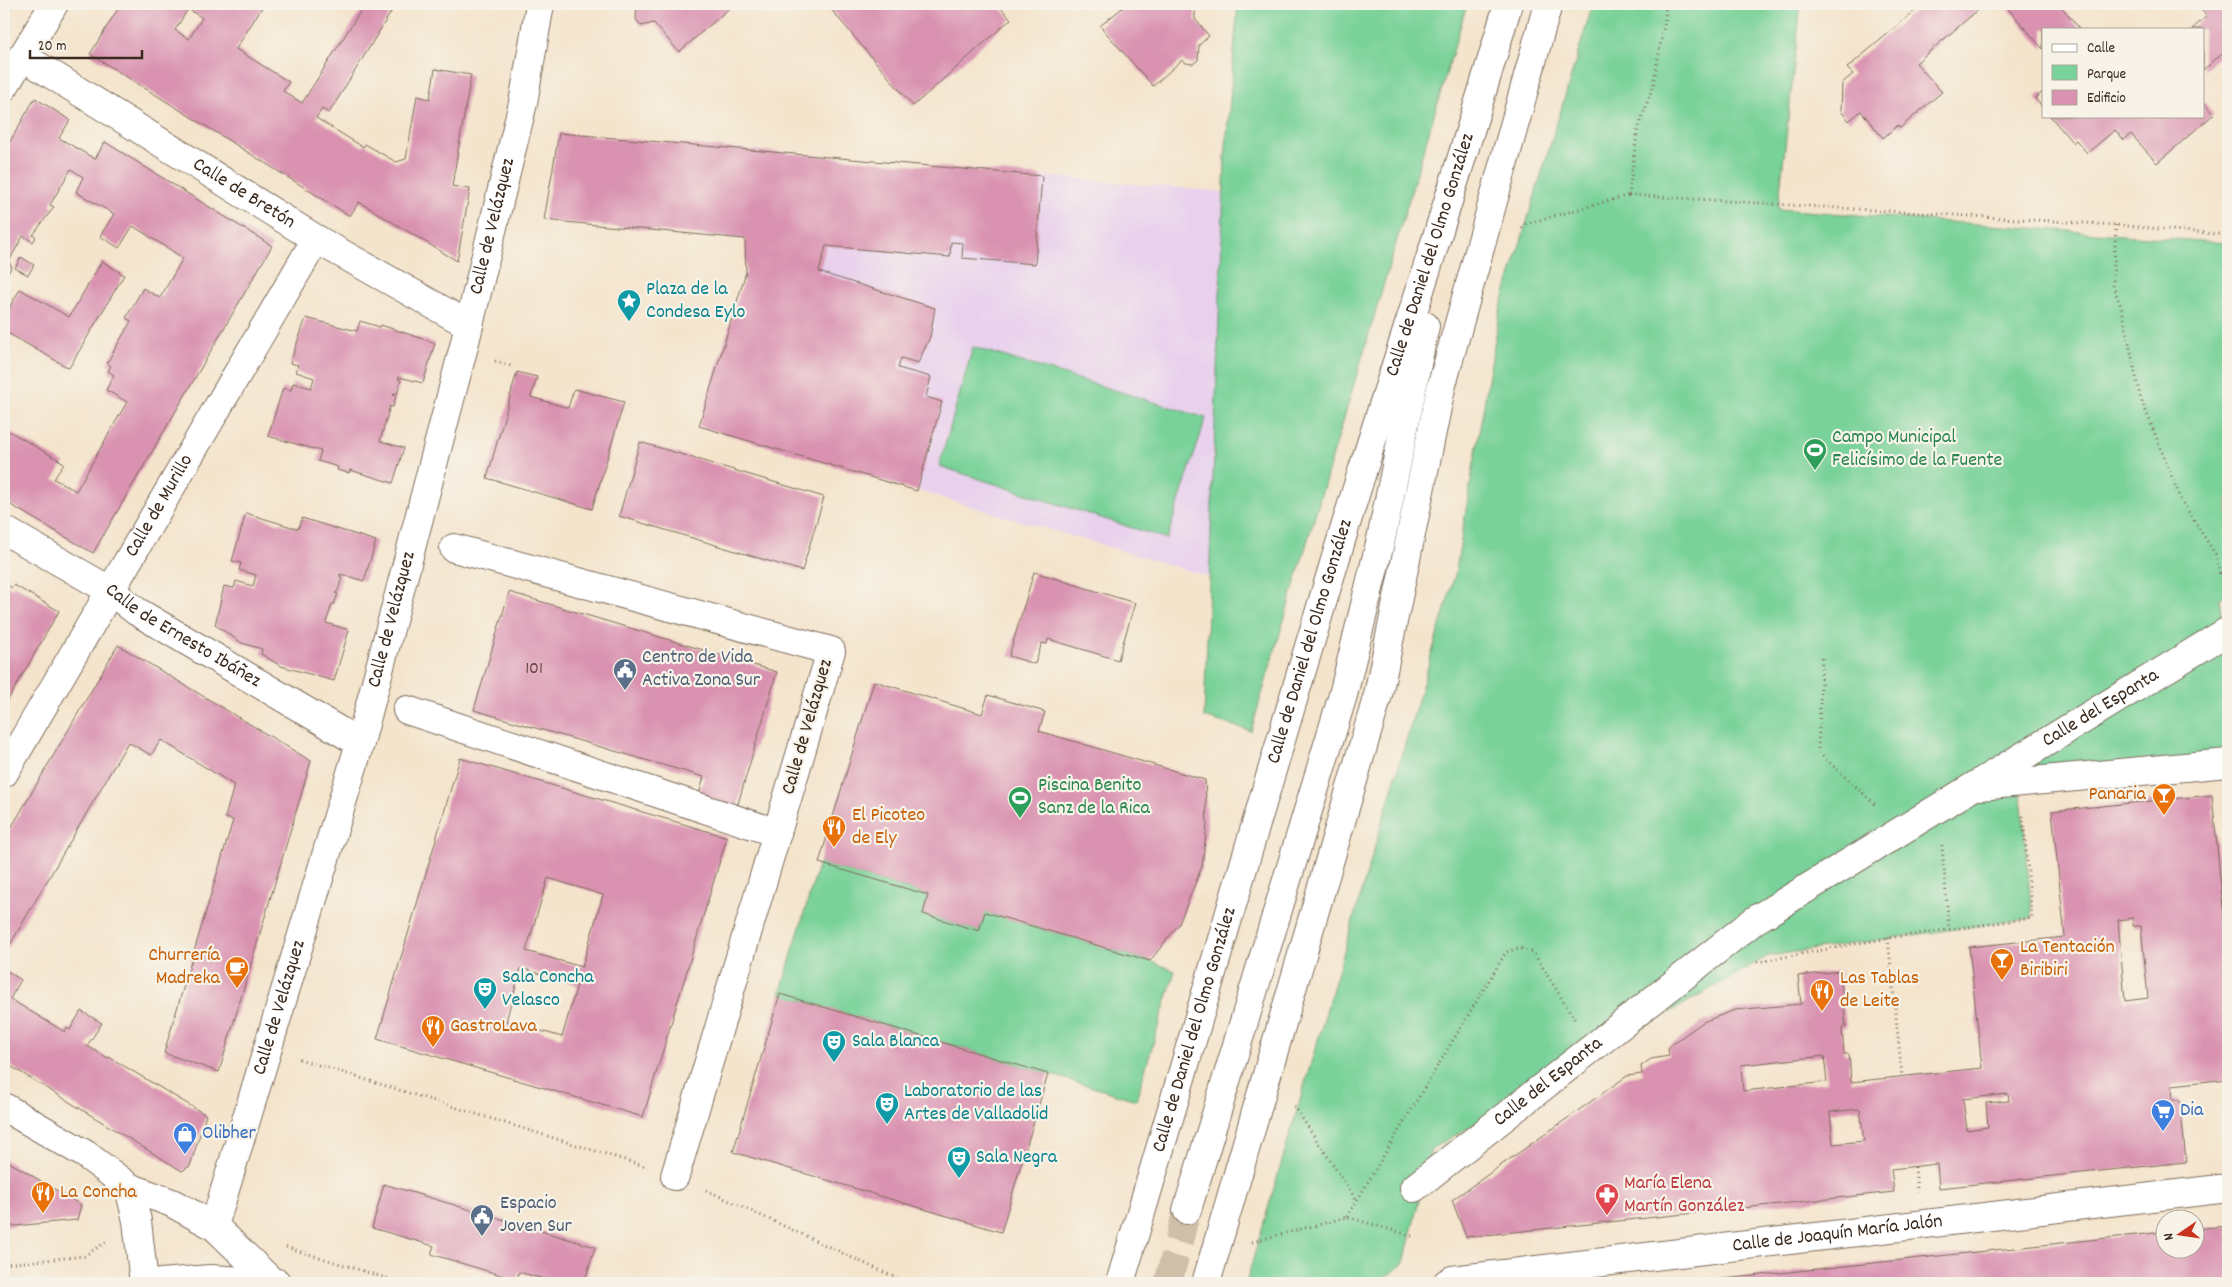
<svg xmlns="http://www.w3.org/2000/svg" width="2232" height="1287" font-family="Dekko,sans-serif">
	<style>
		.built { fill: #e9d1ed }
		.green { fill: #79d299; stroke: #5a7e5c }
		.building { fill: #d992b0; fill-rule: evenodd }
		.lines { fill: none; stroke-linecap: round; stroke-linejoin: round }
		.major-tunnel { stroke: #cfbfa9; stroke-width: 28; stroke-dasharray: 28 14; stroke-linecap: butt }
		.minor-casing { stroke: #7c6b5b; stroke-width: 30 }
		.major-casing { stroke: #7c6b5b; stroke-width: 30 }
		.path { stroke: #7c6b5b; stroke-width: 3; stroke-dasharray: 1 4; stroke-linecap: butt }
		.minor { stroke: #fff; stroke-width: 28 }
		.major { stroke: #fff; stroke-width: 28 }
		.labels { text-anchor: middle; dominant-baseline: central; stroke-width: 4.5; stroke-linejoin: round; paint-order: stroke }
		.number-label { font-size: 18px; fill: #624442 }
		.street-label { font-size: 20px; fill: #3b2a1e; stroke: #f7f3e8 }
		.culture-label { font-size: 20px; fill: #0d838f; stroke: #f7f3e8; text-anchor: start }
		.leisure-label { font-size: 20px; fill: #27864d; stroke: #f7f3e8; text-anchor: start }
		.service-label { font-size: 20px; fill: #4e5e75; stroke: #f7f3e8; text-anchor: start }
		.food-label { font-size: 20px; fill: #c56008; stroke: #f7f3e8; text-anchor: start }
		.shop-label { font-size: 20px; fill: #366cbe; stroke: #f7f3e8; text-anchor: start }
		.health-label { font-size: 20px; fill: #be3a42; stroke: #f7f3e8; text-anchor: start }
	</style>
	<rect width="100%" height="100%" fill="#f7f3e8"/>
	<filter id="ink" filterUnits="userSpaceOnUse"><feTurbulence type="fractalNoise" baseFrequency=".02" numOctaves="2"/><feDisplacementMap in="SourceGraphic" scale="10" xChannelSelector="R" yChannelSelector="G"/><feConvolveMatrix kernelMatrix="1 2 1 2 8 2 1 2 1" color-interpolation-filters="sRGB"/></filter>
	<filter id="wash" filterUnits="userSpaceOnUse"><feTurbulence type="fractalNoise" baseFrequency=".0096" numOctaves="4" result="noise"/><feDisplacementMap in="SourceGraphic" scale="20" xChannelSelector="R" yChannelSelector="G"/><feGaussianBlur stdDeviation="1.12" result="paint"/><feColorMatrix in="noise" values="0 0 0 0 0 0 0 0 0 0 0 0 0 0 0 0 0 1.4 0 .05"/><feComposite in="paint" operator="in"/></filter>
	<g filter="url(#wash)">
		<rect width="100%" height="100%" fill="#f4e4cc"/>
		<path class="built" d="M559,133l665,59 -14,385 -511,-151 47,-154 -1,-33 -201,-19z"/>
		<g class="green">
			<path d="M1238,4h229l-216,727 -47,-14 21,-559z"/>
			<path d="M1593,4h208l-23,205 450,34v349l-9,7 9,60v104l-208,20 12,135 -264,38 -337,193 -27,114 -26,20h-132l209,-708 45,-265z"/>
			<path d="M973,347l233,71 -39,121 -228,-73z"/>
			<path d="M819,863l109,32 -5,19 56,17 6,-19 165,49 25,10 -39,129 -356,-106z"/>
		</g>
		<g id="blocks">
			<g class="building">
				<path d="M4,4h9l-9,16z"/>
				<path d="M121,4h143l-28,45 53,33 -6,9 19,12 63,-99h31l-67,109 -7,-4 -6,9 47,29 2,-3 31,18 10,-3 11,-63 13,3 5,-30 36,6 -19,111 18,3 -13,72 -98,-59 -9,14 -260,-162zM188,9l14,9 -13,21 -14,-9z"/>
				<path d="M637,4h97l-55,48 -25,-29 -13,3 -5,-7z"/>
				<path d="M833,4h164l14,15 -98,87 -84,-99z"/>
				<path d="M1127,4h65l3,4v11l14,17 -10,9 -1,15 -5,4 -7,-1 -4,-3 -29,26 -53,-60z"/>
				<path d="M1923,4h62l-69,59 26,29 -42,36 -2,-3 -15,13 -22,-27 -12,10 -8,-10 1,-28 11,-9 -6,-6z"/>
				<path d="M2004,4h55l21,25h-37v20z"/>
				<path d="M2197,4h31v45l-25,21v-41h-11l15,-13z"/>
				<path d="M2043,92v16l-8,-10z"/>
				<path d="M35,98l35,22 -11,18 36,21 10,-17 167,104 -179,307 -89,-52v-73l60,35 -10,16 22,12 51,-89 -21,-12 8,-15 -6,-4 3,-5 -4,-3 24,-42 -5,-3 17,-30 17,10 23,-40 -50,-32 -14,22 -19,-12 14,-22 -38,-22 7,-15 -12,-8 -21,36 4,2 -21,28 3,2 -3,5 -10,-6 -15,27 4,3 -8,14v-128z"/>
				<path d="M2203,101l11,13 -57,49 -26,-29 -7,6 -9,-10 -28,23 -11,-13 -3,3 -23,-27h153z"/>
				<path d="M559,133l483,43 -7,88 -73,-6 1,-15 -12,-1 -1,15 -124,-11 -7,26 116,36 -5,29 -12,26 -17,-5 -3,10 33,9 -5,20 16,5 -25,89 -218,-65 47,-154 -1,-33 -201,-19z"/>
				<path d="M21,257l13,8 -6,10 -13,-7z"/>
				<path d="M102,261l22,14 -55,93 -65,-37v-14l16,-28 49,28z"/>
				<path d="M306,318l51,13 3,-10 20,6 1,-2 54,18 -12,40 -24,-6 -1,2 3,1 -4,14 -3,-1 -1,2 3,1 -3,11 -3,-1 -10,35 24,7 -11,35 -43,-13 -1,3 -12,-3 1,-3 -20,-6 3,-10 -53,-15 15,-48 8,2 2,-7 18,5 3,-10 -18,-6 2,-7 -8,-2z"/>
				<path d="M517,372l20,5 -6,20 37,11 6,-19 50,13 -32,107 -105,-31z"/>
				<path d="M640,442l184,55 -22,74 -183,-55z"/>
				<path d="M246,513l52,16 4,-11 74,23 -12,40 -24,-7v3h2l-4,14 -3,2 3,1 -4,10h-2l-6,19 23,7 -15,51 -53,-15 -20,-12 1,-5 -20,-6 -27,-18 9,-39 10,2 2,-7 17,5 3,-11 -17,-5 2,-7 -9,-2z"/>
				<path d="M1034,572l101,31 -17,57 -70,-21 -1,5 -5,-1 -7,21 -26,-8z"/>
				<path d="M4,583l8,5 2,-3 45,26 -55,96z"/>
				<path d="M509,592l268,80 -40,135 -38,-12 5,-18 -230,-67z"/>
				<path d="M118,645l193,116 -92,311 -55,-19 69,-233 -8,-2 9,-33 -73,-45 -10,15 -23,-13 -124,213v-115z"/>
				<path d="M874,681l108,33 6,-19 57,17 -6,19 166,49 2,45 -5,41 -23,58 -29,37 -165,-49 -6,19 -56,-17 5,-19 -109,-32z"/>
				<path d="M460,758l267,79 -84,280 -266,-78zM548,878l55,17 -21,72 -56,-16zM521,968l56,17 -15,52 -56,-16z"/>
				<path d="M2212,795l16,163v121l-56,6 1,15h7l6,62 -247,26 -2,-24 -46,5 3,23 -428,45 -14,-37 175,-124 15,-2 -1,-8 10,-7 18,-3 -1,-9 35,-25 32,-12 66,-6 -3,-28 42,-5 6,56h-4l2,27h5l2,28 131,-14 -13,-121 96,-10 -13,-126zM2133,918v8h8l7,72 -23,3 -7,-81zM1824,1056l3,26 -84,9 -2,-26zM2008,1094l1,7 -23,2 2,24 -21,3 -4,-31zM1860,1109l4,32 -31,3 -3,-32z"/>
				<path d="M4,969l17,11 -11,19 55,33 2,-4 3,2 11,-19 21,12 -15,23 21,12 1,-1 97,58 -16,51 -8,5 -178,-109z"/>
				<path d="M780,994l268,80 -47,158 -268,-80z"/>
				<path d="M4,1159l77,46 -4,15 -73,7z"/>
				<path d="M384,1184l211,63 -11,36h-26l-39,-11 -2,8 -86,-26 3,-8 -62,-18z"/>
				<path d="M2228,1226v57h-542l478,-51v18h30v-21z"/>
			</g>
		</g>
	</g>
	<g filter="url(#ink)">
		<use href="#blocks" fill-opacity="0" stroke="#7c6b5b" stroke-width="1"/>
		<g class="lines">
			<path class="major-tunnel" d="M1168,1283l19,-73"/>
			<g class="minor-casing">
				<g id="minor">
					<path id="s1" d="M22,56l294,183 153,86"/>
					<path d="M4,87l50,-83"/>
					<path id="s2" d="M4,530l107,61 25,20 224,132"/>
					<path d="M454,548l377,103 -156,525"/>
					<path d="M407,710l370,123"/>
					<path id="s3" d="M4,773l312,-534"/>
					<path d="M1979,786l249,-23"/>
					<path d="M4,1107l81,47 44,33 43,16 42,23 57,55"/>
					<path d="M129,1187l8,34 7,62"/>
					<path id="s4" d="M1414,1188l341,-268 473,-289"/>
					<path id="s5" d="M214,1226l146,-483 103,-393 60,-247 17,-99"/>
					<path id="s6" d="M1447,1283l5,-3 776,-92"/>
				</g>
			</g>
			<g class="major-casing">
				<g id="major">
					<path d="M1187,1210l156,-515 38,-156 44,-213"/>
					<path d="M161,1283l49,-4 67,4"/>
					<path id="s7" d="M1120,1283c81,-270 159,-542 242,-811 49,-156 101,-311 146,-468"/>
					<path d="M1206,1283l172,-588 63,-307 107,-384"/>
				</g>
			</g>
			<g class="path">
				<path d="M1666,4l-1,16 -12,65 -16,48 -8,62 487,30 112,10"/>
				<path d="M2116,225l-3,61 9,23 18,87 41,104 35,55 9,43"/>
				<path d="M1522,228l4,-4 103,-29"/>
				<path d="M495,361l16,5"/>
				<path d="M1822,658l-4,94 59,54"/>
				<path d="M1942,845l7,84"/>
				<path d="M1888,938l14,138"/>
				<path d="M1757,962l131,-24 144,-20 -9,-102"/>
				<path d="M299,1059l345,107"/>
				<path d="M1294,1106l63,95"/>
				<path d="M1915,1167l2,25"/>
				<path d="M706,1190l201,93"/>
				<path d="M1347,1217l159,-265 14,-4 13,4 42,68"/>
				<path d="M1252,1242l95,-25 65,19"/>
				<path d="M286,1247l116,36"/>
				<path d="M4,1264l80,-8 22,-14"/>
			</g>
			<use href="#minor" class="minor"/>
			<use href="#major" class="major"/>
		</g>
	</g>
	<defs>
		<g id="sight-pin" transform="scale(1.25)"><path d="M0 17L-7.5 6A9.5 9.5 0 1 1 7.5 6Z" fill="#0f9aa8" stroke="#f7f3e8"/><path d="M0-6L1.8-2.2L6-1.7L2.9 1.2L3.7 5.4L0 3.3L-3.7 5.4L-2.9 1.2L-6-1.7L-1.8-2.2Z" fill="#fff"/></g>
		<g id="stadium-pin" transform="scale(1.25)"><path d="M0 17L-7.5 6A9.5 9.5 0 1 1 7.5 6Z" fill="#2e9e5b" stroke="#f7f3e8"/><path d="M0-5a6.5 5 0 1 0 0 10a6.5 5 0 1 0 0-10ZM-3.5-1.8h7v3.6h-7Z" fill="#fff"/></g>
		<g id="civic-pin" transform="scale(1.25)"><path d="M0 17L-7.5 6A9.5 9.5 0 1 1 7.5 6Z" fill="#5c6f8a" stroke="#f7f3e8"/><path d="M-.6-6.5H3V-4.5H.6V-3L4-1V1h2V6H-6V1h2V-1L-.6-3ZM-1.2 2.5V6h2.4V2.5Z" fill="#fff"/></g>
		<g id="bar-pin" transform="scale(1.25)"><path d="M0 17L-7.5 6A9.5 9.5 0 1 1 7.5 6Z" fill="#e8710a" stroke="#f7f3e8"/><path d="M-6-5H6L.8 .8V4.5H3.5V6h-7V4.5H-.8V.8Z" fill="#fff"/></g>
		<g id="restaurant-pin" transform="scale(1.25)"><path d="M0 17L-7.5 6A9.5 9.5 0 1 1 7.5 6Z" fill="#e8710a" stroke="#f7f3e8"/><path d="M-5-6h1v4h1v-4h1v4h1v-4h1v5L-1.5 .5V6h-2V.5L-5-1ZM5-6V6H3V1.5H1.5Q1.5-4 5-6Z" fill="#fff"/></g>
		<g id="cafe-pin" transform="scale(1.25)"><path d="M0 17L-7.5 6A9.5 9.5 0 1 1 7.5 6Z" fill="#e8710a" stroke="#f7f3e8"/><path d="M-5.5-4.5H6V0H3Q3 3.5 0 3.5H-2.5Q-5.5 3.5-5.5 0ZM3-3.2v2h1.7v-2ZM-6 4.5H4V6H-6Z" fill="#fff"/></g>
		<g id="theatre-pin" transform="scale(1.25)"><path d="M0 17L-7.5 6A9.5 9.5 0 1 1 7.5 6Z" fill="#0f9aa8" stroke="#f7f3e8"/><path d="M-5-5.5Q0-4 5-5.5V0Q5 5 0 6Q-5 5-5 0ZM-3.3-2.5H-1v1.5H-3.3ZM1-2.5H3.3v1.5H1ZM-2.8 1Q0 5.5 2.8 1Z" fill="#fff"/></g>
		<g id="supermarket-pin" transform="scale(1.25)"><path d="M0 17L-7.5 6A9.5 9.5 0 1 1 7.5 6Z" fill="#3f7fe0" stroke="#f7f3e8"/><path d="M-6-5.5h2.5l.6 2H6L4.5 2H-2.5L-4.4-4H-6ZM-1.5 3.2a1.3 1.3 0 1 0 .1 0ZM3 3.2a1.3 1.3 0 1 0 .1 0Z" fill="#fff"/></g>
		<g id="shop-pin" transform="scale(1.25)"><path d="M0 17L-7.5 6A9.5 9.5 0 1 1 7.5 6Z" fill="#3f7fe0" stroke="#f7f3e8"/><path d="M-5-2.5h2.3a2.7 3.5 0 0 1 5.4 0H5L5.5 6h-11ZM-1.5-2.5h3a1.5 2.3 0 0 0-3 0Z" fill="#fff"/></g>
		<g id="pharmacy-pin" transform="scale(1.25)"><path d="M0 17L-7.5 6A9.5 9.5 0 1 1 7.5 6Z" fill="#e0444e" stroke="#f7f3e8"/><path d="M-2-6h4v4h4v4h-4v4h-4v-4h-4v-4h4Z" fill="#fff"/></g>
	</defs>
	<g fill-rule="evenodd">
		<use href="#sight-pin" x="629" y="301"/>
		<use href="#stadium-pin" x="1815" y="450"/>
		<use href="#civic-pin" x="625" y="670"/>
		<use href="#bar-pin" x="2164" y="795"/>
		<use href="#stadium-pin" x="1020" y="798"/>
		<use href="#restaurant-pin" x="834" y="827"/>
		<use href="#bar-pin" x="2002" y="960"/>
		<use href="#cafe-pin" x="237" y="968"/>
		<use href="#theatre-pin" x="485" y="989"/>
		<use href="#restaurant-pin" x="1822" y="991"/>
		<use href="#restaurant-pin" x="433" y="1027"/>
		<use href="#theatre-pin" x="834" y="1042"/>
		<use href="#theatre-pin" x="887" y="1104"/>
		<use href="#supermarket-pin" x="2163" y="1111"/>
		<use href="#shop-pin" x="185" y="1134"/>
		<use href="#theatre-pin" x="959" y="1158"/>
		<use href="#restaurant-pin" x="43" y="1193"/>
		<use href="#pharmacy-pin" x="1607" y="1195"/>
		<use href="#civic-pin" x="482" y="1216"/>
	</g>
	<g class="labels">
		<g class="number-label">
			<text x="534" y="669">101</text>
		</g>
		<g class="street-label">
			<text stroke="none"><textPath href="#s1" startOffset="261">Calle de Bretón</textPath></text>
			<text stroke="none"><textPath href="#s5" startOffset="1038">Calle de Velázquez</textPath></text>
			<text stroke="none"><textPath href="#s7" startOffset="1074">Calle de Daniel del Olmo González</textPath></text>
			<text stroke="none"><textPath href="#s3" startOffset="309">Calle de Murillo</textPath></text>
			<text stroke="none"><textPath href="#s5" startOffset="632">Calle de Velázquez</textPath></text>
			<text stroke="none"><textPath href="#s2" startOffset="208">Calle de Ernesto Ibáñez</textPath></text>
			<text stroke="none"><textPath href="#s7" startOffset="669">Calle de Daniel del Olmo González</textPath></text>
			<text stroke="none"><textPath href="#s4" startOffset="839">Calle del Espanta</textPath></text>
			<text transform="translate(808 727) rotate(-74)">Calle de Velázquez</text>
			<text stroke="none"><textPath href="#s5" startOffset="228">Calle de Velázquez</textPath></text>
			<text stroke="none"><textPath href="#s7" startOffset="264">Calle de Daniel del Olmo González</textPath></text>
			<text stroke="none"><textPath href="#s4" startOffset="171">Calle del Espanta</textPath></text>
			<text stroke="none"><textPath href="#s6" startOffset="394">Calle de Joaquín María Jalón</textPath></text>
		</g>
		<g class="culture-label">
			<text x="646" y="290">Plaza de la<tspan x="646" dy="23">Condesa Eylo</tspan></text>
			<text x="502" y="978">Sala Concha<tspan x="502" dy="23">Velasco</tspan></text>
			<text x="852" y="1042">Sala Blanca</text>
			<text x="904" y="1092">Laboratorio de las<tspan x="904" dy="23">Artes de Valladolid</tspan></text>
			<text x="976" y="1158">Sala Negra</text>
		</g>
		<g class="leisure-label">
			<text x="1832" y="438">Campo Municipal<tspan x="1832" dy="23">Felicísimo de la Fuente</tspan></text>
			<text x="1038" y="786">Piscina Benito<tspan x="1038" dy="23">Sanz de la Rica</tspan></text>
		</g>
		<g class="service-label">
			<text x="642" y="658">Centro de Vida<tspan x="642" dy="23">Activa Zona Sur</tspan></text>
			<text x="500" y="1204">Espacio<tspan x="500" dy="23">Joven Sur</tspan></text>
		</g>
		<g class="food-label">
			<text x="2146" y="795" text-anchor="end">Panaria</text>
			<text x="852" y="816">El Picoteo<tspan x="852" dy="23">de Ely</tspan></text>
			<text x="2020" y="948">La Tentación<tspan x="2020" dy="23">Biribiri</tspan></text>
			<text x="220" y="956" text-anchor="end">Churrería<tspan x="220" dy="23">Madreka</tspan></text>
			<text x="1840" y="979">Las Tablas<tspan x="1840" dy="23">de Leite</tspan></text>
			<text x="450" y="1027">GastroLava</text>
			<text x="60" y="1193">La Concha</text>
		</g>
		<g class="shop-label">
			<text x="2180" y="1111">Dia</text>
			<text x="202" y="1134">Olibher</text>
		</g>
		<g class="health-label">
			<text x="1624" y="1184">María Elena<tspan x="1624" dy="23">Martín González</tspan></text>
		</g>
	</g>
	<rect width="2232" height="1287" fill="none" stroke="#f7f3e8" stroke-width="20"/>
	<rect x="2042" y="28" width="162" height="90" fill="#f7f3e8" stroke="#aca397"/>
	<rect x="2052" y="44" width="25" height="8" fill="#ffffff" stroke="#aca397"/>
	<text x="2087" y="52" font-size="15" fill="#3b2a1e">Calle</text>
	<rect x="2052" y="65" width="25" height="15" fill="#79d299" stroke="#aca397"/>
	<text x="2087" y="78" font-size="15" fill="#3b2a1e">Parque</text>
	<rect x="2052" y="90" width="25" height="15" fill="#d992b0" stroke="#aca397"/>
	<text x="2087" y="102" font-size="15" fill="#3b2a1e">Edificio</text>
	<g transform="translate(2180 1234) rotate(257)"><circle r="24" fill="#f7f3e8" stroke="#aca397"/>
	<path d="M0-4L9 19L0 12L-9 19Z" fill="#c8321e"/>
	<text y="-8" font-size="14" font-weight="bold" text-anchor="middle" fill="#3b2a1e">N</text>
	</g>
	<path d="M30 50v8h112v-8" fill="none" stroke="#3b2a1e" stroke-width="2.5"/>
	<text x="38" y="50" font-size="15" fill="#3b2a1e" stroke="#f7f3e8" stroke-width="4" paint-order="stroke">20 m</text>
</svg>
